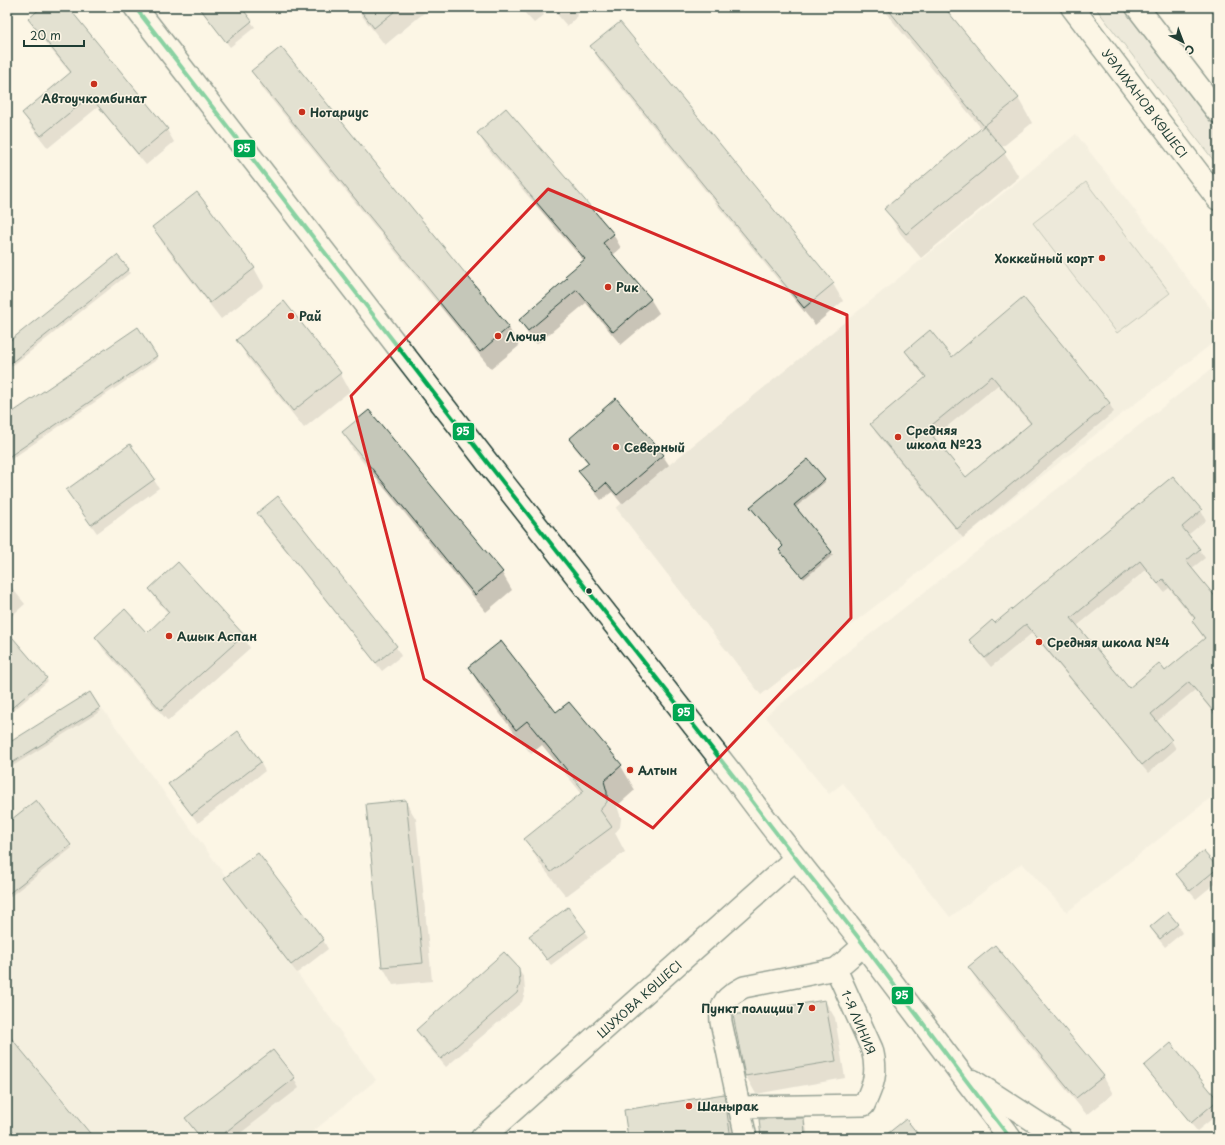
<svg xmlns="http://www.w3.org/2000/svg" width="1225" height="1145" font-family="'Playpen Sans',sans-serif">
	<style>
		.built { fill: #ece7d8 }
		.green { fill: #dcdacc; stroke: #7e8c80 }
		.shadow { fill: #0003; fill-rule: evenodd }
		.building { fill: #c5c7b9; stroke: #1f3d34; fill-rule: evenodd }
		.lines { fill: none; stroke-linecap: round; stroke-linejoin: round }
		.street-casing { stroke: #1f3d34; stroke-width: 24 }
		.secondary-casing { stroke: #1f3d34; stroke-width: 25 }
		.street { stroke: #fcf5e5; stroke-width: 21 }
		.secondary { stroke: #fcf5e5; stroke-width: 22 }
		.bus-1-casing { stroke: #fcf5e5; stroke-width: 7 }
		.bus-1 { stroke: #00a651; stroke-width: 4 }
		.marked { fill: none; stroke: #d62828; stroke-width: 3; stroke-linejoin: round }
		.poi-dot { fill: #c8321e; stroke: #fcf5e5; stroke-width: 1.5 }
		.bus-dot { fill: #1f3d34; stroke: #fcf5e5; stroke-width: 1.5 }
		.labels { text-anchor: middle; dominant-baseline: central; stroke-width: 3; stroke-linejoin: round; paint-order: stroke }
		.poi-label { font-size: 12px; font-weight: bold; fill: #1f3d34; stroke: #fcf5e5; text-anchor: start }
		.street-label { font-size: 12px; fill: #1f3d34; stroke: #fcf5e5 }
		.line-badge { stroke: #fcf5e5; stroke-width: 1.5 }
		.badge-label { font-size: 11px; text-anchor: middle; font-weight: bold; fill: #fff }
	</style>
	<rect width="100%" height="100%" fill="#fcf5e5"/>
	<filter id="ink" filterUnits="userSpaceOnUse"><feTurbulence type="fractalNoise" baseFrequency=".025" numOctaves="2"/><feDisplacementMap in="SourceGraphic" scale="8" xChannelSelector="R" yChannelSelector="G"/><feConvolveMatrix kernelMatrix="1 2 1 2 8 2 1 2 1" color-interpolation-filters="sRGB"/></filter>
	<g filter="url(#ink)">
		<g class="built">
			<path d="M1076,134l142,184v21l-457,356 -145,-187z"/>
			<path d="M1218,364v428l-151,120 -45,-49 -72,54 -107,-134 -14,11 -64,-78z"/>
			<path d="M90,692l286,388 -71,58h-298v-394z"/>
		</g>
		<g class="green">
			<path d="M1095,7h27l96,125v34z"/>
			<path d="M1086,182l84,111 -53,40 -84,-110z"/>
		</g>
		<g class="shadow">
			<path d="M44,7h23l100,123 7,12 -28,23 -48,-58 -50,41 -18,-23 -7,-12 48,-39 -35,-43 -7,-12z"/>
			<path d="M199,7h41l15,20 -25,20z"/>
			<path d="M357,7h74l-46,38 -23,-29z"/>
			<path d="M523,7h15l6,8 -10,8 -11,-12 -1,-3z"/>
			<path d="M551,7h20l7,9 -11,10z"/>
			<path d="M881,7h61l76,91 14,25 -31,25 18,29 -98,81 -21,-25 -14,-24 96,-80z"/>
			<path d="M591,47l242,237 10,17 -28,24 -213,-261z"/>
			<path d="M280,48l229,280 10,18 -28,23 -228,-280 -10,-18z"/>
			<path d="M506,109l107,125 8,14 -8,7 38,45 8,13 -38,32 -35,-42 -49,41 -9,-10 -8,-14 48,-41 16,-18 -98,-114 -8,-14z"/>
			<path d="M153,227l101,41 10,18 -43,33 -58,-75z"/>
			<path d="M117,256l13,17 -123,97v-26z"/>
			<path d="M237,340l103,33 10,18 -46,37 -56,-70z"/>
			<path d="M906,351l45,7 158,45 5,9 -151,126 -87,-105 -5,-9 55,-46 -15,-18zM998,385l33,40 -65,53 -33,-40z"/>
			<path d="M156,356l2,3 -151,103v-45z"/>
			<path d="M616,400l47,56 6,9 -47,39 -10,-12 -11,8 -16,-20 -5,-8 9,-8 -14,-16 -5,-9z"/>
			<path d="M369,411l133,162 10,17 -26,22 -133,-162 -10,-18z"/>
			<path d="M1173,477l28,34 5,9 -18,15 11,14 6,9 -14,11 27,33v117l-23,-29 -39,32 15,18 5,9 -28,24 -116,-140 -41,34 -15,-18 -5,-9 23,-16zM1146,570l18,22 5,-4 26,32 -2,2 12,18 -40,33 -36,16 -52,-63z"/>
			<path d="M824,479l1,3 -30,26 38,47 -29,24 -22,-27 2,-5 -31,-37z"/>
			<path d="M154,480l5,8 -62,45 -30,-42z"/>
			<path d="M277,498l119,149 5,9 -19,15 -119,-149 -5,-9z"/>
			<path d="M7,582l18,22 -18,16z"/>
			<path d="M150,589l93,47 7,12 -82,73 -65,-72 -7,-12 50,-2 23,-21 -12,-13z"/>
			<path d="M7,633l41,48 -41,35z"/>
			<path d="M469,667l87,47 65,52 14,24 -18,16 4,12 -1,9 -5,6 10,19 -59,44 -26,-32 -14,-24 56,-46 -40,-49 -11,9 -48,-62z"/>
			<path d="M90,694l11,17 -93,58 -1,-24z"/>
			<path d="M260,762l5,9 -67,52 -23,-30 -5,-9z"/>
			<path d="M405,801l11,18 16,162 -39,4 -10,-18 -16,-162z"/>
			<path d="M7,824l63,21 2,3 -65,51z"/>
			<path d="M1203,852l15,19v10l-22,18 -14,-16 -5,-9z"/>
			<path d="M226,879l97,61 5,9 -31,24 -66,-85z"/>
			<path d="M1177,924l5,9 -17,14 -9,-11 -5,-8z"/>
			<path d="M585,932l3,5 -37,28 -21,-28z"/>
			<path d="M969,968l134,108 10,18 -26,21 -107,-130z"/>
			<path d="M518,969l6,9 1,14 -3,10 -76,65 -24,-28 -5,-9z"/>
			<path d="M825,1001l10,17 10,60 -89,16 -10,-18 -12,-60z"/>
			<path d="M1171,1045l47,57v12l-21,17 -46,-56 -6,-9z"/>
			<path d="M294,1079l5,9 -65,50h-34l-13,-19z"/>
			<path d="M724,1095l10,18 4,25h-109z"/>
			<path d="M803,1119l3,6 2,13h-46l-2,-18z"/>
		</g>
		<g class="building">
			<path d="M42,7h26l100,122 -30,25 -48,-58 -49,40 -19,-23 49,-41 -43,-53z"/>
			<path d="M199,7h42l11,14 -26,21z"/>
			<path d="M358,7h42l-26,21z"/>
			<path d="M886,7h58l75,91 -35,28z"/>
			<path d="M620,22l214,261 -30,25 -214,-262z"/>
			<path d="M281,47l228,280 -29,25 -229,-281z"/>
			<path d="M506,108l108,126 -11,9 48,56 -38,33 -36,-42 -49,41 -9,-11 48,-42 -2,-2 20,-17 -108,-126z"/>
			<path d="M984,126l22,26 -100,82 -22,-25z"/>
			<path d="M197,192l58,76 -45,35 -58,-76z"/>
			<path d="M117,255l12,14 -122,97v-23z"/>
			<path d="M1023,297l87,106 -153,126 -87,-105 56,-47 -21,-26 13,-11 12,-10 22,27zM992,376l39,47 -65,54 -39,-48z"/>
			<path d="M284,301l57,72 -48,38 -57,-71z"/>
			<path d="M138,327l19,29 -150,102v-42z"/>
			<path d="M616,398l48,57 -47,40 -11,-12 -10,9 -18,-21 11,-8 -20,-24z"/>
			<path d="M369,410l134,162 -28,23 -133,-163z"/>
			<path d="M130,444l25,35 -64,46 -25,-35z"/>
			<path d="M808,459l17,20 -31,26 38,47 -30,25 -23,-27 4,-4 -33,-39z"/>
			<path d="M1173,476l29,34 -20,17 18,22 -14,12 32,39v117l-29,-35 -38,32 21,26 -30,25 -116,-141 -41,34 -16,-18 23,-20 3,3zM1140,561l18,23 5,-5 32,39 -3,3 13,17 -40,33 -6,-8 -30,25 -58,-70z"/>
			<path d="M278,496l119,150 -21,17 -119,-150z"/>
			<path d="M178,562l66,73 -83,75 -66,-73 30,-28 22,24 22,-21 -20,-23z"/>
			<path d="M7,631l40,47 -40,34z"/>
			<path d="M501,641l55,71 13,-10 53,63 -18,16 3,11v10l-7,8 12,17 -61,45 -27,-33 60,-48 -57,-70 -11,9 -48,-63z"/>
			<path d="M90,692l10,16 -93,58v-22z"/>
			<path d="M238,731l23,31 -69,53 -24,-31z"/>
			<path d="M36,800l35,45 -64,50v-72z"/>
			<path d="M406,800l17,163 -41,4 -16,-163z"/>
			<path d="M1203,851l15,17 -28,23 -14,-17z"/>
			<path d="M258,853l66,87 -33,25 -67,-87z"/>
			<path d="M568,907l18,24 -39,29 -18,-24z"/>
			<path d="M1168,912l10,12 -18,15 -10,-12z"/>
			<path d="M995,945l109,131 -28,22 -108,-131z"/>
			<path d="M504,952l15,16 1,15 -3,10 -76,66 -25,-29z"/>
			<path d="M825,1000l11,61 -91,15 -12,-61z"/>
			<path d="M7,1033l87,105h-76l-11,-14z"/>
			<path d="M1171,1043l47,57 -27,23 -47,-57z"/>
			<path d="M273,1050l22,28 -77,60h-17l-16,-20z"/>
			<path d="M724,1094l7,44h-103l-4,-28z"/>
			<path d="M804,1118l1,16 -44,4 -2,-19z"/>
			<path d="M906,1119l15,19h-39z"/>
		</g>
		<g class="lines">
			<g class="street-casing">
				<g id="street">
					<path d="M738,1107l126,-2c10,-21 14,-33 8,-56l-36,-80 28,-24"/>
					<path d="M746,1138l-25,-116c-2,-20 6,-26 23,-35l92,-18"/>
				</g>
			</g>
			<g class="secondary-casing">
				<g id="secondary">
					<path d="M135,7l352,455 248,316c41,57 86,111 129,167 49,65 97,129 146,193"/>
					<path d="M1072,7l146,192"/>
					<path d="M1137,7l81,105"/>
					<path d="M973,1081l88,57"/>
					<path d="M482,1138l313,-279"/>
				</g>
			</g>
			<use href="#street" class="street"/>
			<use href="#secondary" class="secondary"/>
			<g class="bus-1-casing">
				<path id="bus-1" d="M135,7l352,455 248,316c41,57 86,111 129,167 49,65 97,129 146,193"/>
			</g>
			<use href="#bus-1" class="bus-1"/>
		</g>
	</g>
	<path d="M0 0H1225V1145H0ZM548,189l299,126 4,303 -198,210 -229,-149 -73,-283z" fill="#fcf5e5" fill-opacity=".55" fill-rule="evenodd"/>
	<path class="marked" d="M548,189l299,126 4,303 -198,210 -229,-149 -73,-283z"/>
	<g class="poi-dot">
		<circle cx="94" cy="84" r="4"/>
		<circle cx="302" cy="112" r="4"/>
		<circle cx="1102" cy="258" r="4"/>
		<circle cx="608" cy="287" r="4"/>
		<circle cx="291" cy="316" r="4"/>
		<circle cx="498" cy="336" r="4"/>
		<circle cx="898" cy="437" r="4"/>
		<circle cx="616" cy="447" r="4"/>
		<circle cx="169" cy="636" r="4"/>
		<circle cx="1039" cy="642" r="4"/>
		<circle cx="630" cy="770" r="4"/>
		<circle cx="812" cy="1008" r="4"/>
		<circle cx="689" cy="1106" r="4"/>
	</g>
	<circle class="bus-dot" cx="589" cy="591" r="3.5"/>
	<g class="labels">
		<g class="poi-label">
			<text x="94" y="98" text-anchor="middle">Автоучкомбинат</text>
			<text x="310" y="112">Нотариус</text>
			<text x="1094" y="258" text-anchor="end">Хоккейный корт</text>
			<text x="616" y="287">Рик</text>
			<text x="299" y="316">Рай</text>
			<text x="506" y="336">Лючия</text>
			<text x="906" y="430">Средняя<tspan x="906" dy="14">школа №23</tspan></text>
			<text x="624" y="447">Северный</text>
			<text x="177" y="636">Ашык Аспан</text>
			<text x="1047" y="642">Средняя школа №4</text>
			<text x="638" y="770">Алтын</text>
			<text x="804" y="1008" text-anchor="end">Пункт полиции 7</text>
			<text x="697" y="1106">Шанырак</text>
		</g>
		<g class="street-label">
			<text transform="translate(1145 103) rotate(53)">УӘЛИХАНОВ КӨШЕСІ</text>
			<text transform="translate(639 999) rotate(-42)">ШУХОВА КӨШЕСІ</text>
			<text transform="translate(859 1022) rotate(67)">1-Я ЛИНИЯ</text>
		</g>
	</g>
	<g class="line-badge">
		<rect x="233" y="139" width="23" height="19" rx="4" fill="#00a651"/>
		<rect x="452" y="422" width="23" height="19" rx="4" fill="#00a651"/>
		<rect x="672" y="703" width="23" height="19" rx="4" fill="#00a651"/>
		<rect x="891" y="986" width="23" height="19" rx="4" fill="#00a651"/>
	</g>
	<g class="badge-label">
		<text x="244" y="152">95</text>
		<text x="463" y="435">95</text>
		<text x="684" y="716">95</text>
		<text x="902" y="999">95</text>
	</g>
	<rect width="1225" height="1145" fill="none" stroke="#fcf5e5" stroke-width="24"/>
	<rect x="12" y="12" width="1201" height="1121" fill="none" stroke="#1f3d34" stroke-width="1.5" filter="url(#ink)"/>
	<g transform="translate(1183 42) rotate(138)" stroke="#fcf5e5" stroke-width="3" paint-order="stroke">
	<path d="M0-3L7 15L0 10L-7 15Z" fill="#1f3d34"/>
	<text y="-6" font-size="11" font-weight="bold" text-anchor="middle" fill="#1f3d34">С</text>
	</g>
	<path d="M24 40v6h60v-6" fill="none" stroke="#1f3d34" stroke-width="2"/>
	<text x="30" y="40" font-size="12" fill="#1f3d34" stroke="#fcf5e5" stroke-width="3" paint-order="stroke">20 m</text>
</svg>
